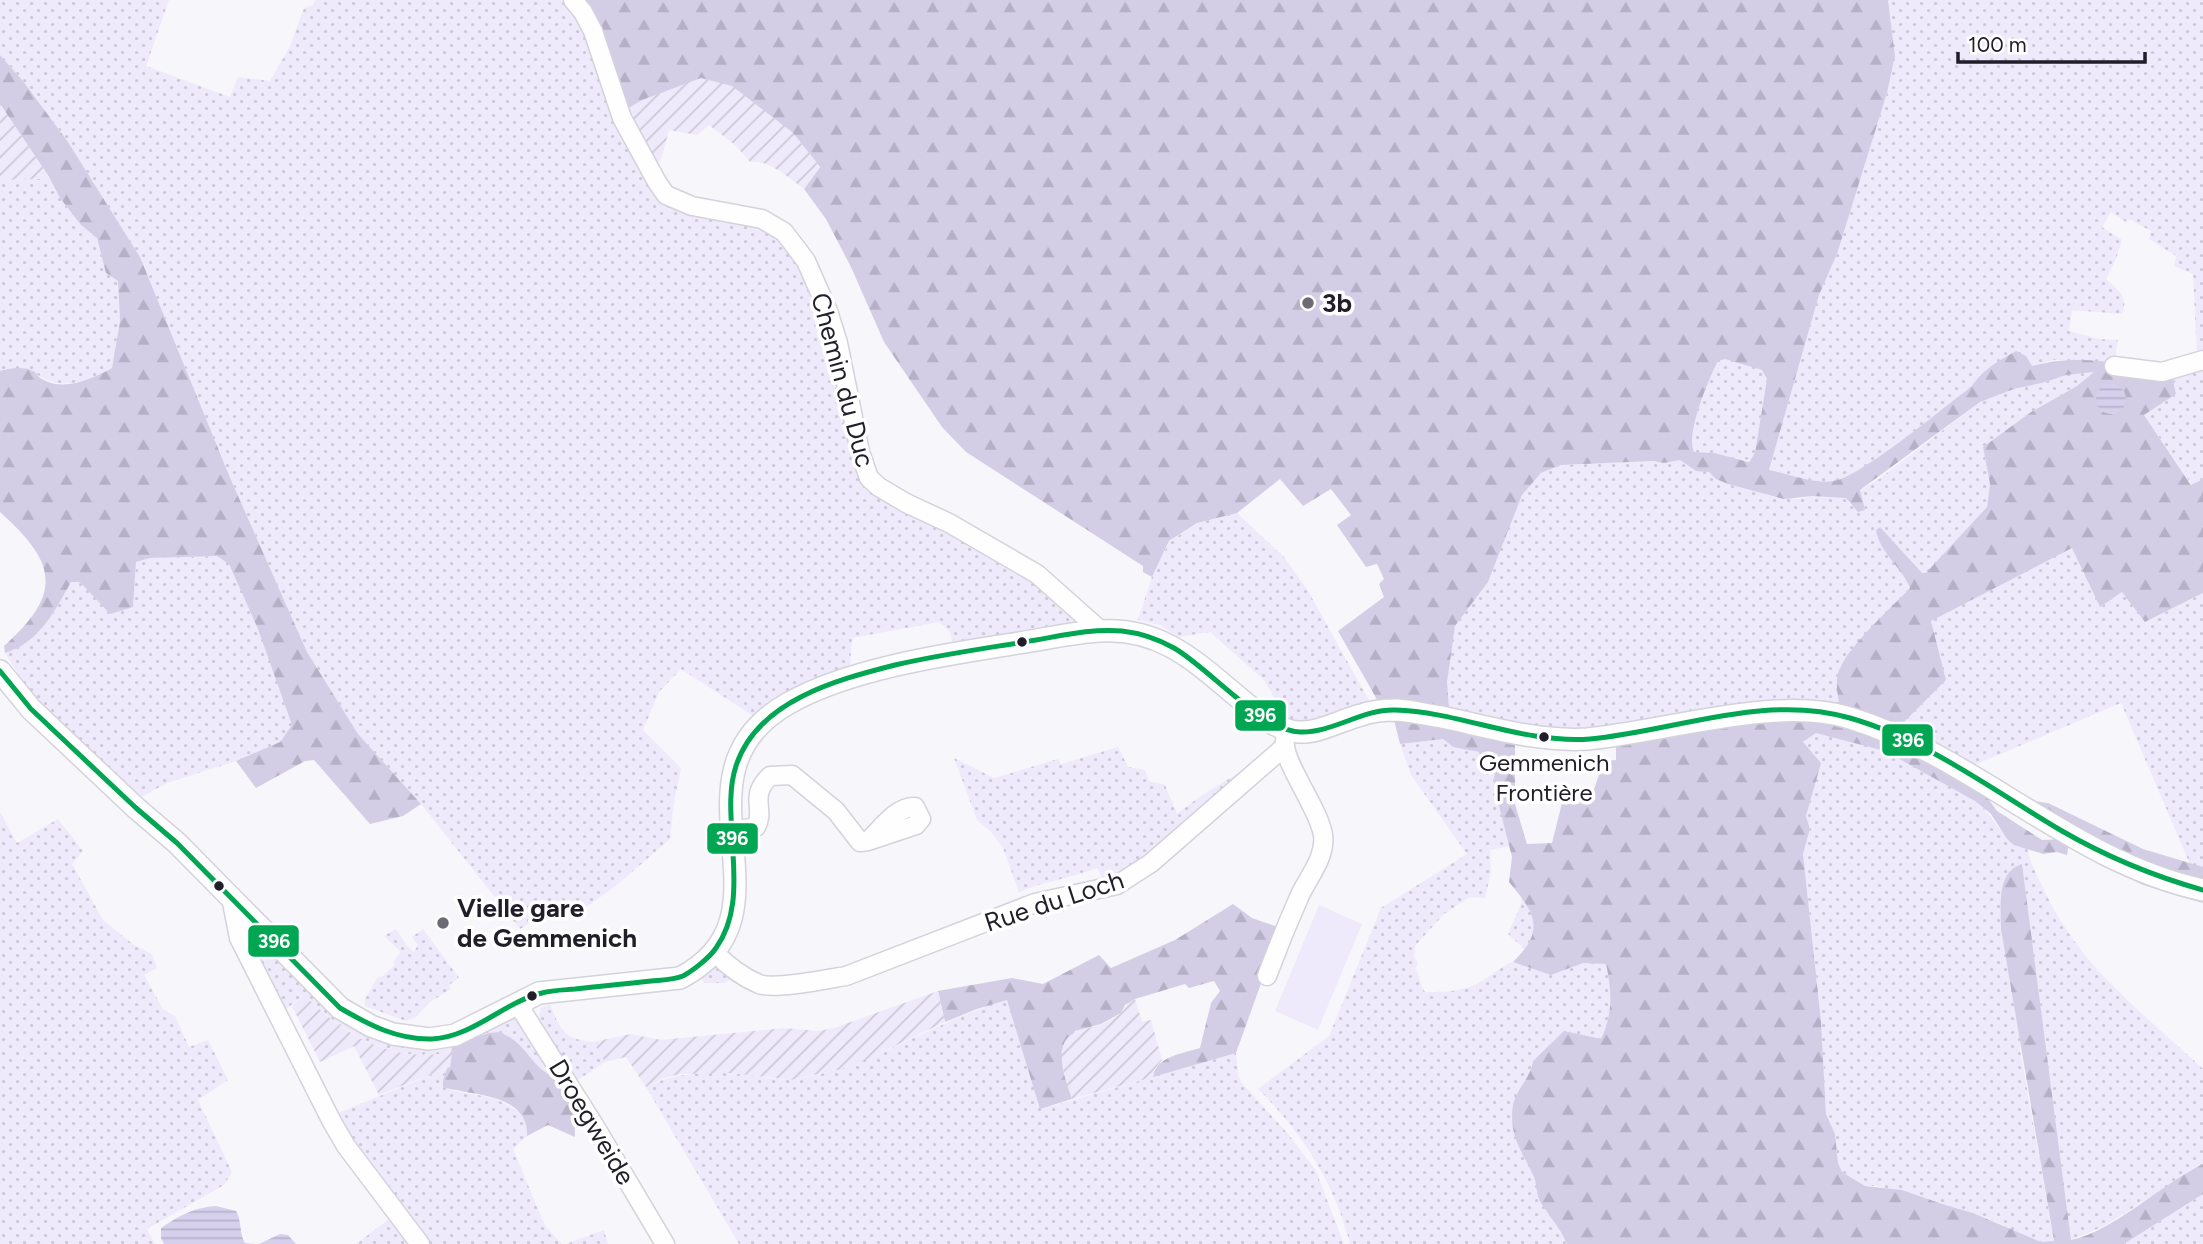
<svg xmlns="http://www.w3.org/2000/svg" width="2203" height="1244" font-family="Figtree,sans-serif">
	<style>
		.grass { fill: url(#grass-dots) }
		.forest { fill: url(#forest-firs); fill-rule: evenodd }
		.garden { fill: url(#garden-furrows) }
		.pitch { fill: #eeeafb }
		.water { fill: url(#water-rules) }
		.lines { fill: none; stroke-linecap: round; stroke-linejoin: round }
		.minor-casing { stroke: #d4d2dc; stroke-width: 21 }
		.major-casing { stroke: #d4d2dc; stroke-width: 24 }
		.minor { stroke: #fefefe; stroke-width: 18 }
		.major { stroke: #fefefe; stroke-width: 21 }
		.bus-1-casing { stroke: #fff; stroke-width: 10 }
		.bus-1 { stroke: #00a651; stroke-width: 5 }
		.poi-dot { fill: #6c6a73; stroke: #fff; stroke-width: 2.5 }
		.bus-dot { fill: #211e2a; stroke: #fff; stroke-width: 2.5 }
		.labels { text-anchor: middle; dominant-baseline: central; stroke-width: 7; stroke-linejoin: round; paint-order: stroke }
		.bus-label { font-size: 24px; fill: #211e2a; stroke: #fff }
		.poi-label { font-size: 26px; font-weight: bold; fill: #211e2a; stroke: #fff; text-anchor: start }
		.street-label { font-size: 26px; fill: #211e2a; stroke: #fff }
		.line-badge { stroke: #fff; stroke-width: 2.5 }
		.badge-label { font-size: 19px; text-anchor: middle; font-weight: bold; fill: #fff }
	</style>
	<defs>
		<pattern id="grass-dots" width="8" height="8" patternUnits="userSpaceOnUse" patternTransform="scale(1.75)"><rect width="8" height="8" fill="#eeeafb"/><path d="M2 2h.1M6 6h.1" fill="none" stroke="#ccc8d7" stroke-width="1.8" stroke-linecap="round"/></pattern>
		<pattern id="forest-firs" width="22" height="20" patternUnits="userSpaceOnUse" patternTransform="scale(1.75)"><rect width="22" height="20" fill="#d3cee6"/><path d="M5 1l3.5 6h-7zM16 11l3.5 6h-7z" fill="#b5b0c5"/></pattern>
		<pattern id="garden-furrows" width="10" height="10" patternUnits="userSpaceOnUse" patternTransform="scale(1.75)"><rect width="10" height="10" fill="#eeeafb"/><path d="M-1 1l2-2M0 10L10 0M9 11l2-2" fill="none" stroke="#ccc8d7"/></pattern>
		<pattern id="water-rules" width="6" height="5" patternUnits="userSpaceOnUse" patternTransform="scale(1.75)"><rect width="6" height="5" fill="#d6d0ed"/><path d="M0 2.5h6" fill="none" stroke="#b7b2cb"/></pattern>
	</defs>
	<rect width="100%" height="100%" fill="#f7f6fa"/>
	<g class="grass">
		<path d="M0,0h169l-23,66 84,31 8,-20 32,4 20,-35 14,-38 9,-3 2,-5h254l7,7 77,179 108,36 21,13 42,78 34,153 177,112 47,43 -129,23 -3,-12 -11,-10 -87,16 -2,29 -63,26 -32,24 -74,-48 -22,23 -16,38 38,38 -7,34 -4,37 -52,45 -41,30 -11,-12 -46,27 -99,-125 -63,-70 -51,-82 -76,-172 -91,-223 -72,-115 -45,-61 -23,-26z"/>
		<path d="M1882,0l-118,459c-23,4 -47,-6 -70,-7l-148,10 -27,34 -66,130v13l2,-13 12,-18 36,-71 19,-42 19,-22 20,-8 92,-4 11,2 16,-3 16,11h13l7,8 12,5 43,12 27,3 15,-3 33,2 5,8 14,3 -6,-18 20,-12 101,-77 34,-13 32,-7 20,-7 30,-4 -19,15 -46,26 -48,35 7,37 -3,23 -61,67 -4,-1 -12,12v3l-46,48 -24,31 1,42 -282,22 -181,-29 -13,-28 29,-83 -60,-107 -54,-7z"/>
		<path d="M1888,0h315v356l-6,1 -4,-83 -19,-8 2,-10 -27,-17 2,-8 -22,-12 -3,3 -15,-10 -9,15 20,13 -6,19 -10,20c13,12 23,18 16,35l-50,-4 -3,21 30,8 19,1 -4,23 -60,-3 -78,20 -4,7c-27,19 -113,92 -139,94 -20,3 -44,-7 -64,-11l50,-175 18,-41 50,-161 8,-37z"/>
		<path d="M49,177l11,21 21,27 16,13 9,35 12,8 2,40 -8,47c-26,15 -56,25 -80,2l-32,1v-191l38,-1z"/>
		<path d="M2203,366v113l-11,6 -48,-70 32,-21 -4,-19z"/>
		<path d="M1237,513l47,44 24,34 63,113 -42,14 -31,5 -20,-6 -6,-24 -9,-14 -53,-47 -32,5 -18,-12 -22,-5 14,-43 17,-35 28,-19z"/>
		<path d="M2073,547l27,60 22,-15 24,30 57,-29v274l-13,-3 -69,-161 -149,63 -73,-39 47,-47 -16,-59z"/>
		<path d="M217,556l12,7 30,66 33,96 -12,17 -44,19 -69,22 -29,16 -103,-98 -30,-48c34,-11 50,-41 66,-71h9l53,25 3,-45 14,-4z"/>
		<path d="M1398,727l114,8 2,74 10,40 279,-43 -2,59 26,309 19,14 160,38 -33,-13 -95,-27h-13l-23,-14 -4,-9 -3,-29 -9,-20 -5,-93 -18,-167 7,-25 -4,-13 6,-61 -9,-13 13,-9c23,5 46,9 68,17 30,12 62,32 89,50 24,15 27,43 54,48 4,18 13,33 21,50 37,74 96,115 155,171v95l-99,62 -33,14 -49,-375 -2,184 34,192 -9,1 12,2 -507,-30 17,30h-217c-15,-60 -48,-112 -92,-155l71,-53 52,-128 86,-54 -56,-79 -11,-31 43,-5 10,8 42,8 -1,31 16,60 -20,4 1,21 -6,27 -15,-1 -26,17 -29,32 -1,12 4,4 -3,7c6,8 4,16 10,23 15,0 30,0 44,-5 16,-5 28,-19 44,-25l5,1 9,-12 -19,-17 13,-30v-27l-23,-125z"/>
		<path d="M1118,747l10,20 17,3 4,11 16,4 12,29c21,-17 45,-32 69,-45l-103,94 -38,20 -8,-15c-25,10 -53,13 -78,24l-16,-44 -12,-16 -14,-12 -23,-62 40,20 64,-19 3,5z"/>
		<path d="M0,812l17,31 41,-24 25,32 -11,13 31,56 31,25 18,9 5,14 -13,7 19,34 12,7 14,31 19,-7 20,40 -30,20 34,72 -8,13 -77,44 8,15h-155z"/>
		<path d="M396,929l12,18 6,5 4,-7 -6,-8 11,-8 36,49 -10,7 2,4 -21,13 -14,15 -10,4 -41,-15v-7l12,-21 6,-2 12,-11 -2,-3 8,-10 -17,-16z"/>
		<path d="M251,933l5,1 138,108 116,-24 11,4 37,55c-27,-2 -35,-45 -69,-44 -11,0 -27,8 -38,11l1,10c-16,0 -34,2 -50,-1 -41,-8 -67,-30 -98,-58l-19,15c-8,-16 -39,-61 -34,-77z"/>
		<path d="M718,967l12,10 -1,3 -4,3h-20l-4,-5 13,-10z"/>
		<path d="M1007,1000l45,106 184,-53 2,22 3,7 48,53 27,36 28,73h-605l-93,-157c32,-16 69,-16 104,-12 14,2 30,6 43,4 76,-9 140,-58 214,-79z"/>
		<path d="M550,1004c10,25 13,35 43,38l12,20 -30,20 -37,-61 3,-13z"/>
		<path d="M450,1067l-7,10 11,14 40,7 26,14 8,12 -1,12 -14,13 32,77 17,18h-134l-85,-117 -7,-13z"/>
		<path d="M2203,1194v50h-79z"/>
		<path d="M392,1217l20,27h-56z"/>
		<path d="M604,1230l4,14h-42z"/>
	</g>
	<g class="forest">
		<path d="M577,0h1311l7,56 -8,37 -50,161 -18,41 -50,175c20,4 44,14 64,11 27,-3 112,-75 138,-94 11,-17 29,-27 45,-36l10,5 6,10c52,-13 88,-2 140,9l4,19 -32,21 47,70 12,-6v114l-58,29 -23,-30 -22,15 -28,-59 -141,73 15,59 -47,47 -58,-18c-4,-13 -7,-31 0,-43 12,-24 50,-58 69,-78 -8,-21 -30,-34 -34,-58l4,-3 42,46h4l61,-66 3,-23 -7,-37 48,-35 46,-26 17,-14 -28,3 -20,7 -32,7 -34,13 -120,88 5,20 -7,2 -12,-14 -33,-2 -29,3 -56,-15 -12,-5 -7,-7 -13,-1 -16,-11 -16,3 -11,-2 -92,4 -20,8 -19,22 -34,87 -33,44 -8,56 2,27 -70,-6 -41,-72 46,-34 -5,-13 5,-5 -7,-15 -11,3 -29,-42 14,-10 -20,-26 -28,17 -23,-27 -43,34 -40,10 -28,18 -17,36 -9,-5v-6l-177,-114 -24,-25 -58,-85 -33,-75 -25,-48 -22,-30 16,-22 -28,-35 -170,-20zM1725,359l37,11 5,9 -12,74 -6,9 -35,-9 -20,-1c-9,-17 15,-74 24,-91zM2112,385l9,3 4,13 -3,8 -9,5 -11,-3 -5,-8 2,-13z"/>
		<path d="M0,55l23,26 45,61 72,115 91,223 76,172 51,82 63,70 -18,12 -33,8 -56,-64 -9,1 -49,27 -20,-27 44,-19 12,-17 -34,-96 -29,-65 -12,-8 -67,2 -14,4 -3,45 -23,7 -30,-32h-9c-16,29 -32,61 -66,71l-1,-7c59,-53 53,-83 -4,-134v-141c9,-3 25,-5 33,0 4,2 5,6 9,8 22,13 50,0 70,-11l8,-47 -2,-40 -12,-8 -9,-35 -16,-13 -21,-27 -11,-21 -49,-73z"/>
		<path d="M1393,716l122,23v65l12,40 25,-1 10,-40 17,1 4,-12h10l11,-31 12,-1v-18l132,-20 69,-2 77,21 88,49 15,21 45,29 23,-1 4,2 -2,14 -10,-3 -14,2 -29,-9 -7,-6 -16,-25 -16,-13 -90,-50 -69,-18 -13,9 18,21 -15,53 4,13 -7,25 18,167 5,93 9,20 3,29 4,9 23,14 37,4 40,14 31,9 68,29 13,-1 -53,-312c0,-21 -5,-58 21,-65l49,376c41,-8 92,-57 132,-76v30l-79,50h-557c-7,-16 -17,-27 -26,-41 -5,-8 -4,-18 -7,-26 -11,-25 -26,-41 -21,-72 3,-16 18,-27 20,-44l31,-30 37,8c12,-25 11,-48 5,-75l-23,-1 -32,12 -38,-13c33,-32 22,-49 -4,-80l3,-25 -18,-71 1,-31 -42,-8 -10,-8 -43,5z"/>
		<path d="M2031,801l17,2 95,46 60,18v15c-63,-17 -116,-48 -172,-81z"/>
		<path d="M2094,856l109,41v6l-60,-18 -56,-28z"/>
		<path d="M1233,904l19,14 29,10 -45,125 -83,24c3,-21 29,-23 47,-29l11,-45 9,-12 -6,-10 -25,7 -4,-4 -50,15 -10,6 -4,8 -20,11 -26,7 -12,39 9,29 -32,10 -33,-109 -30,9 -32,13 -7,-31 74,-13 31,6 56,-29 12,13 64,-28z"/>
		<path d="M500,1032c5,3 11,5 15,9 14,11 24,34 43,36l16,27 1,33 -27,-12 -21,11c2,-43 -55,-40 -84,-49 -1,-17 11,-21 8,-44l38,-10z"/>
	</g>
	<g class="garden">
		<path d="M701,78l31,8 60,46 28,35 -16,22c-14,-10 -35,-30 -54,-27l-15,-17 -26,-20 -12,10 -28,-5 -8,30 -11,7 -28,-55 20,-12z"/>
		<path d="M0,104l49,73 -11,2 -38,1z"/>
		<path d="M938,991l7,31 -94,45 -61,13 -58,-7 -51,1 -17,4 -18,9 -20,-30 -21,5 -12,-20 38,-8 30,6 123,-12 34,3 16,-3z"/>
		<path d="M304,995c31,29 55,49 98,58 16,3 34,1 50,1l-2,13 -71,28 -25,-49 -34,16 -28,-56z"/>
		<path d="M1135,999l7,23 9,-2 11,40 -8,10 -1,7 -81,22c-6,-18 -21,-54 2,-66 7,-5 18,-5 26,-8 6,-3 15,-7 20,-11 7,-7 4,-9 15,-15z"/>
	</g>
	<path class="pitch" d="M1319,905l43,19 -44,106 -43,-19z"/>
	<g class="water">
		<circle cx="2111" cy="399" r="15"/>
		<path d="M216,1206l20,5c6,10 3,22 9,32l10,1h-91l-3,-6v-10c17,-12 34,-21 55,-22z"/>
		<path d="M280,1234l8,1 8,9h-37z"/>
	</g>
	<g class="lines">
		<g class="minor-casing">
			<g id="minor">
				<path d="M573,0l10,12 10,19 29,87 35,64 9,13 26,11 70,13 22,13 22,29 22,50 10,32 22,109 9,26 10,9 27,16 43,20 88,51 63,56"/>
				<path d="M2114,366l48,6 41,-12"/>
				<path d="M732,831l24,-4c10,-18 -8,-30 14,-51l22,-1 44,36 24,31 8,-1 48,-16 5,-6 -6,-12c-19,-1 -34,22 -47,34"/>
				<path d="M231,897l8,41 93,184 14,24 74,98"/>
				<path d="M715,953c13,13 27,24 44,31 16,6 69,-5 87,-8l189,-73 82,-18 34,-22 132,-115"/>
				<path d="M1267,976c10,-27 21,-54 33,-81 9,-19 26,-38 23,-60 -4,-27 -42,-75 -38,-95"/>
				<path d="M521,1001l3,13 72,114 69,116"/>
			</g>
		</g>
		<g class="major-casing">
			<path id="major" d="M0,671l31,38 105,99 41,35 163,165 31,18 22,8 36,5 26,-4 84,-42 141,-15c124,-64 -20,-203 109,-275 62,-35 160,-49 230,-60 27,-4 55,-11 82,-12 62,-4 98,34 143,71 16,13 34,29 55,30 21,1 42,-12 62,-17 11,-4 24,-5 36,-5 15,1 30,5 45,7 47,10 96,25 145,22 77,-7 190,-44 263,-21 126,39 222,144 353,172"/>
		</g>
		<use href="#minor" class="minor"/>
		<use href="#major" class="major"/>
		<g class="bus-1-casing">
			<path id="bus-1" d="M0,671l31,38 105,99 41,35 163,165c29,17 58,32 92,31 41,-2 72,-37 110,-46 11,-3 22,-3 33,-4 25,-3 51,-5 76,-8 10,-1 23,-1 32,-5 11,-6 27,-19 33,-28 20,-28 19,-62 17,-95 -1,-28 -6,-60 3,-87 21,-65 100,-86 159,-101 43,-10 86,-16 129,-23 33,-5 65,-14 98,-11 18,2 36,8 52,17 35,20 88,83 126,84 33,1 62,-23 95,-22 66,2 128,34 195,29 85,-8 175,-46 260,-21 77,22 144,73 212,113 45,26 91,45 141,59"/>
		</g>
		<use href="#bus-1" class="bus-1"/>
	</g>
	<g class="poi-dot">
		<circle cx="1308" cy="303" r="7"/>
		<circle cx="443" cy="923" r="7"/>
	</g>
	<g class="bus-dot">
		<circle cx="1022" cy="642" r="6"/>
		<circle cx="1544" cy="737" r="6"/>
		<circle cx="219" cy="886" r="6"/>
		<circle cx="532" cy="996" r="6"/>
	</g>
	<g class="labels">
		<g class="bus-label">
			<text x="1544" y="762">Gemmenich<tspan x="1544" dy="30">Frontière</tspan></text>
		</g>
		<g class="poi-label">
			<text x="1322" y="303">3b</text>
			<text x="457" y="908">Vielle gare<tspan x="457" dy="30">de Gemmenich</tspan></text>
		</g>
		<g class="street-label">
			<text transform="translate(843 380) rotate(75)">Chemin du Duc</text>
			<text transform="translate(1054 901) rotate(-18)">Rue du Loch</text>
			<text transform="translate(592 1122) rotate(59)">Droegweide</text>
		</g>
	</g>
	<g class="line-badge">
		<rect x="1234" y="699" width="53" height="33" rx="7" fill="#00a651"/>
		<rect x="1881" y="723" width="53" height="34" rx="7" fill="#00a651"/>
		<rect x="706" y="822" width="53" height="33" rx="7" fill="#00a651"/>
		<rect x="247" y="924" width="53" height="34" rx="7" fill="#00a651"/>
	</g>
	<g class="badge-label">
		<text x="1260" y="722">396</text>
		<text x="1908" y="747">396</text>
		<text x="732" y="845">396</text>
		<text x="274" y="948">396</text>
	</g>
	<path d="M1958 52v10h187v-10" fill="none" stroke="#211e2a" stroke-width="3.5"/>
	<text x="1968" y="52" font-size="21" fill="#211e2a" stroke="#ffffff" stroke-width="5" paint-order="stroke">100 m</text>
</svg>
